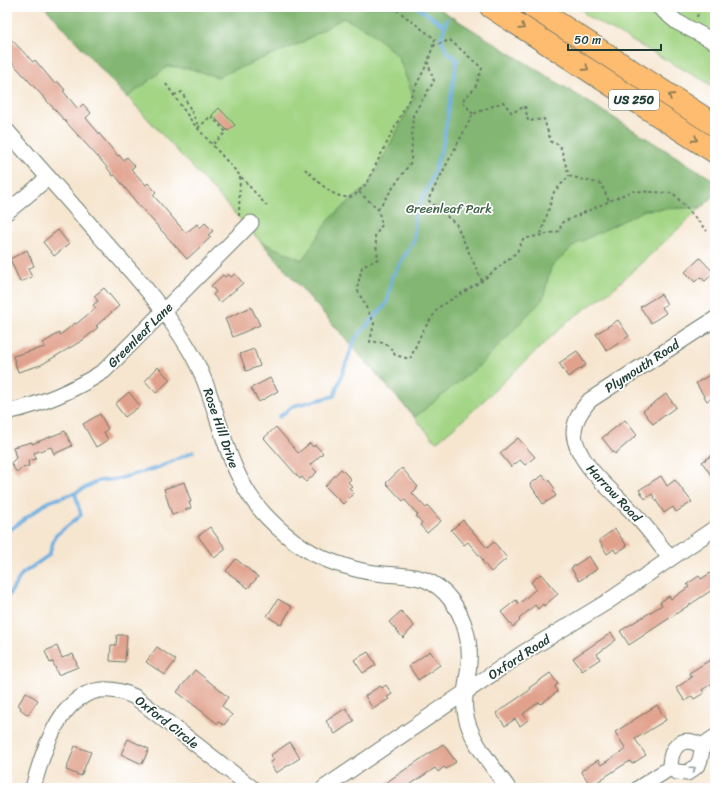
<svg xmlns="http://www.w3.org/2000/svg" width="722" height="795" font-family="Sriracha,sans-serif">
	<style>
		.green { fill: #a3d585; stroke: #61895c }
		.forest { fill: #82b672; stroke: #507a53 }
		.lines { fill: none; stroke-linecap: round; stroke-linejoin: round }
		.stream { stroke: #6caee0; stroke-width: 3.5 }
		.building { fill: #e1a28d }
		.minor-casing { stroke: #6a786b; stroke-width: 17 }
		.trunk-casing { stroke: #6a786b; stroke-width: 24 }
		.path { stroke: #6a786b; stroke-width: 2; stroke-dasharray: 3 3; stroke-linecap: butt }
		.minor { stroke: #fff; stroke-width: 15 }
		.trunk { stroke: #fdbc70; stroke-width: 22 }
		.oneway { stroke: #83764f }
		.oneway2 { stroke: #8f9e9a }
		.labels { text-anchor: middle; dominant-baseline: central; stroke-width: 3.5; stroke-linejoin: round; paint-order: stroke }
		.shield { fill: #fff; stroke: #627771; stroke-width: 1 }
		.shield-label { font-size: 12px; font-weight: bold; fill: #1f3d34 }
		.park-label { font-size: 13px; fill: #406348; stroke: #fff }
		.street-label { font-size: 13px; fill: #1f3d34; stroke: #fff }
	</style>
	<rect width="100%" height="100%" fill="#fff"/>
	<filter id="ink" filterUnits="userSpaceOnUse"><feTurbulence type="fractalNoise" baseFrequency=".025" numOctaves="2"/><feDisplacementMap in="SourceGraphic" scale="8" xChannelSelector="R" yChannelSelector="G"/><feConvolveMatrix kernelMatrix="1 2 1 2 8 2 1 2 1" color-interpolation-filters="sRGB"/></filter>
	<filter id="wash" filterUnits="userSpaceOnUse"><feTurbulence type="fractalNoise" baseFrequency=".012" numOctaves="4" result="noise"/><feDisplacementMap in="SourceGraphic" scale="16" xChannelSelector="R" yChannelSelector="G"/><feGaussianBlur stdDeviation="0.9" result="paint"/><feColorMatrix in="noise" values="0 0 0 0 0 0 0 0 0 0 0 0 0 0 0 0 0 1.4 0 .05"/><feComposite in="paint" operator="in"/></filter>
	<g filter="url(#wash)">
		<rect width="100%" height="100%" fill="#f6e6d0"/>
		<g class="green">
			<path d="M45,7h391l279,174v14l-103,95 -44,31 -104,98 -28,23 -175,-200z"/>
			<path d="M580,7h135v80l-128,-71z"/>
		</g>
		<path class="forest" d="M45,7h391l279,174v14l-13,12 -57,3 -69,34 -25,23 -8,32 -63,66 -65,52 -154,-175 41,18 28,-42 39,-33 45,-87 -16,-42 -30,-26 -25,-12 -42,25 -84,34 -26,-8 -23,-3 -41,32z"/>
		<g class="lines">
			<g class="stream">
				<path d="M417,7l28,19"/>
				<path d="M279,417l14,-11 41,-10 21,-57 32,-36 5,-26 22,-37 1,-27 15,-30 13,-39 14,-85 -8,-5 -8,-15 6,-20"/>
				<path d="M7,532l41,-30 27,-9"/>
				<path d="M7,598l15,-24 27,-19 6,-19 26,-21 -6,-22 23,-12 20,-2 39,-11 36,-16"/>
			</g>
		</g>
		<g id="blocks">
			<g class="building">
				<path d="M7,35l26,27 2,-2 20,24 2,-3 8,9 -2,1 15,18 5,-5 8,9 -5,5 32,38 1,-1 4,5 4,-3 8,9 -4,3 15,16 2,-2 8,9 -3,3 32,37h2l10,-8 3,4 5,-5 8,8 -5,4 3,2 -24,22 -51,-57 -21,-27 -2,1 -7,-10 -99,-109z"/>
				<path d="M219,108l16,17 -7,6 -16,-16z"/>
				<path d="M58,230l11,14 -15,12 -11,-14z"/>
				<path d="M27,250l7,16 -6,3 4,8 -12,5 -10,-23z"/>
				<path d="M700,258l14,15 -9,8 -5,-4 -5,5 -10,-10z"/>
				<path d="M228,274l3,3 4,-3 8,9 -23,20 -7,-8 3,-3 -5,-6 12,-11 2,2z"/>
				<path d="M104,288l15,18 -23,20 2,1 -3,3 -12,10 -42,25 -23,7 -5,-16 32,-9 -2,-4 16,-10 1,2 15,-12 1,1 20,-16 -3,-3 5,-4 -4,-5z"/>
				<path d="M661,294l6,10 -5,3 4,6 -15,10 -11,-16z"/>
				<path d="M251,307l9,18 -27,12 -8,-18z"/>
				<path d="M618,320l11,16 -22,15 -11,-17z"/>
				<path d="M254,349l6,17 -14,5 -6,-17z"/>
				<path d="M577,351l9,14 -18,12 -9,-14z"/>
				<path d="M158,367l12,13 -14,13 -11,-12z"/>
				<path d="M715,372v24l-8,5 -11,-18z"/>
				<path d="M270,378l8,13 -19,11 -8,-14z"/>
				<path d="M129,392l11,14 -15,11 -10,-13z"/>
				<path d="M666,394l10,13 -23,17 -10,-13z"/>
				<path d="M100,414l8,15 -4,3 4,8 -12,7 -13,-23z"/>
				<path d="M625,420l12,15 -22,19 -13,-16z"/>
				<path d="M276,427l22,26 12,-10 3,4 2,-2 8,8 -13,12 7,7 -11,10 -4,-5 -2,2 -36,-41z"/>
				<path d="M65,431l7,15 -18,8 -3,-7 -17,6 2,6 -8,2 1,5 -7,2 -5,5 -6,-10 5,-5 -3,-11 19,-5v2z"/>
				<path d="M518,438l17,19 -10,8 -5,-5 -9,7 -11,-14z"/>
				<path d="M715,453v28l-13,-19z"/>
				<path d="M402,468l16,19 -6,6 14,15 2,-2 13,15 -14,12 -7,-8 2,-2 -6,-7 2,-1 -13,-15 -2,1 -17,-18z"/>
				<path d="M341,469l10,10 -3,3 4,4 -3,2 5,5 -11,11 -18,-18z"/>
				<path d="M543,475l3,5 2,-1 7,10 -2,2 3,5 -13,8 -13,-20z"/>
				<path d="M661,476l6,10 8,-6 17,22 -16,10 -3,-5 -9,6 -12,-19 -7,5 -6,-9z"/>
				<path d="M184,482l7,20h-2l2,6 -19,7 -8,-26z"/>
				<path d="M463,520l24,28 7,-6 13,16 -16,14 -9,-11 1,-1 -15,-18 -4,3 -13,-15z"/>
				<path d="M210,527l16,22 -12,9 -16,-22z"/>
				<path d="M615,529l12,17 -11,7 -2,-4 -7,5 -8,-14z"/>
				<path d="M589,556l8,13 -18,12 -8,-13z"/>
				<path d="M236,559l22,18 -10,11 -22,-17z"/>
				<path d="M715,570v18l-86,57 -9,-14 42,-26 -2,-3 9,-6 2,3 18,-12 -2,-3 12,-8 2,3z"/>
				<path d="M541,574l17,20 -14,12 -1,-2 -5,5 -3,-4 -16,14 1,2 -7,6 -12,-15 15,-12 3,4 17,-15 -5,-7z"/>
				<path d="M278,599l14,8 -11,18 -14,-9z"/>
				<path d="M401,611l13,15 -11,12 -14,-16z"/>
				<path d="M611,633l5,7 -19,14 3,5 -18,12 -9,-13z"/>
				<path d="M117,635h10l-2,27 -15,-1 1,-16h5z"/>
				<path d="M57,646l5,12 11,-4 5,13 -20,8 -5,-13 -3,1 -5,-12z"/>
				<path d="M157,647l19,13 -11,15 -19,-13z"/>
				<path d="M430,651l10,14 -22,15 -9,-14z"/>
				<path d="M368,652l8,13 -13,8 -9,-13z"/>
				<path d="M715,657v24l-13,9 2,3 -10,6 -2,-3 -7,5 -9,-13 16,-11 -3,-4z"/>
				<path d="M195,670l33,27 -6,9 10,9 -8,10 -5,-3 -1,2 -41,-32z"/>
				<path d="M550,673l8,11 -3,2 2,6 -16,12 -2,-2 -16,12 5,6 -8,6 -5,-7 -10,7 -9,-13 34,-23 -1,-2z"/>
				<path d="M386,685l6,9 -5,3 2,2 -16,10 -8,-13 15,-10 2,2z"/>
				<path d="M26,692l12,8 -10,15 -8,-6 1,-2 -3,-2z"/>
				<path d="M657,705l9,15 -31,19 11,16 -14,9 -2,-3 -10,6 -29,19 -10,-15 17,-11 3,5 25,-16 -11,-17z"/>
				<path d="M346,708l8,13 -19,13 -9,-13z"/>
				<path d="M128,739l21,10 -7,15 -21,-10z"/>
				<path d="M290,742l10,16 -24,15 -6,-10 4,-3 -3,-5z"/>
				<path d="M443,744l13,18 -10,7 -2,-2 -6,5 -3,-4 -30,20h-27z"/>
				<path d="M75,746l16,6 -10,24 -15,-6z"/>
			</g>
		</g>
	</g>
	<g filter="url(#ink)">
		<use href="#blocks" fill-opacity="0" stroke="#6a786b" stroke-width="1"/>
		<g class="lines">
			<g class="minor-casing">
				<g id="minor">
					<path d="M659,7l18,15 38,20"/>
					<path d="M7,131c33,37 65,73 97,110 31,34 61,68 85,108 33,55 31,119 78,168 21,22 48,41 78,49 12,4 26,7 39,8 28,2 48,1 67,26 13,17 20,41 18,63 -1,16 -6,31 -4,48 4,29 27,54 43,77"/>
					<path d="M7,212l28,-23 13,-12"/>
					<path d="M7,412c36,-8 66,-21 97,-41l147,-148"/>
					<path d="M670,558c-11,-14 -21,-28 -33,-41 -20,-23 -61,-52 -63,-84 0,-13 8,-24 16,-33l125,-81"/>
					<path d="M702,746l13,-9"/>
					<path d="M670,768l7,4 10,1c13,-8 14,-11 15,-27"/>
					<path d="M670,768c0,-21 11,-34 32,-22"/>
					<path d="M33,788c13,-50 37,-121 102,-91l117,91"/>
					<path d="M324,788l199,-135 84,-51 108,-74"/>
					<path d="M639,788l31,-20"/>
				</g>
			</g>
			<g class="trunk-casing">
				<g id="trunk">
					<path d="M491,7l224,145"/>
					<path d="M533,7l182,118"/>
				</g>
			</g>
			<g class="path">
				<path d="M697,17l3,-10"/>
				<path d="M433,46l17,-6 32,28 -7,20 -13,13 11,13"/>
				<path d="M166,84l27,39 74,83"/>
				<path d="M174,95l8,-3 17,35"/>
				<path d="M198,128l13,-12 15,16 -14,13"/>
				<path d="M305,169c14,12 29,33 49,27l12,-12 62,-122 7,-23 -42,-32"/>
				<path d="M359,192l19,17 4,16 -7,11 3,23 -16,8 -5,22 17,34 -4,19c13,-1 19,2 25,13l15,4 12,-27 17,-25 43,-26 35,-29 6,-13 37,-8 1,-8 71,-32 41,2 34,38"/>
				<path d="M378,209l33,-47 2,-47 21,-34 -6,-18"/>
				<path d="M239,216l1,-40"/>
				<path d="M541,234l13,-42 15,-16 32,8 8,17"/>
				<path d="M482,281l-26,-57 -28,-24 45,-86 30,-12 9,11 13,-7 3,15 16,-2 7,23 9,3 9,31"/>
			</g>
			<use href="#minor" class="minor"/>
			<use href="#trunk" class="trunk"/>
		</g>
		<defs><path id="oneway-chevron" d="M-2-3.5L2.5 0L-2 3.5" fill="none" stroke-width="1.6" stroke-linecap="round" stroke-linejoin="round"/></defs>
		<g class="oneway">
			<use href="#oneway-chevron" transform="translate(522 27) rotate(33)"/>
			<use href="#oneway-chevron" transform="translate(586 68) rotate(33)"/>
			<use href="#oneway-chevron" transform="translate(671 96) rotate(-147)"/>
			<use href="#oneway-chevron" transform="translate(695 139) rotate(33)"/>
		</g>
		<use class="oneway2" href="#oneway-chevron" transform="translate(693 769) rotate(-37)"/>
	</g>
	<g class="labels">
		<rect class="shield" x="609" y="90" width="50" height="20" rx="3"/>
		<g class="shield-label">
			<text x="634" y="100">US 250</text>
		</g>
		<g class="park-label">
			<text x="449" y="208">Greenleaf Park</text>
		</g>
		<g class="street-label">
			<text transform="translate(140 335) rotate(-45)">Greenleaf Lane</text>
			<text transform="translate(642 366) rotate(-33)">Plymouth Road</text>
			<text transform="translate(221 428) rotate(71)">Rose Hill Drive</text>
			<text transform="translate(614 493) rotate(47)">Harrow Road</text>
			<text transform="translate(519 657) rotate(-33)">Oxford Road</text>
			<text transform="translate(167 722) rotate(38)">Oxford Circle</text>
		</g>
	</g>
	<rect width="722" height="795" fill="none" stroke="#fff" stroke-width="24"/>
	<path d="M568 44v6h93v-6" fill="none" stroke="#1f3d34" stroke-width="2"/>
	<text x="574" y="44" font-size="12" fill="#1f3d34" stroke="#ffffff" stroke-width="3" paint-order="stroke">50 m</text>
</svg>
